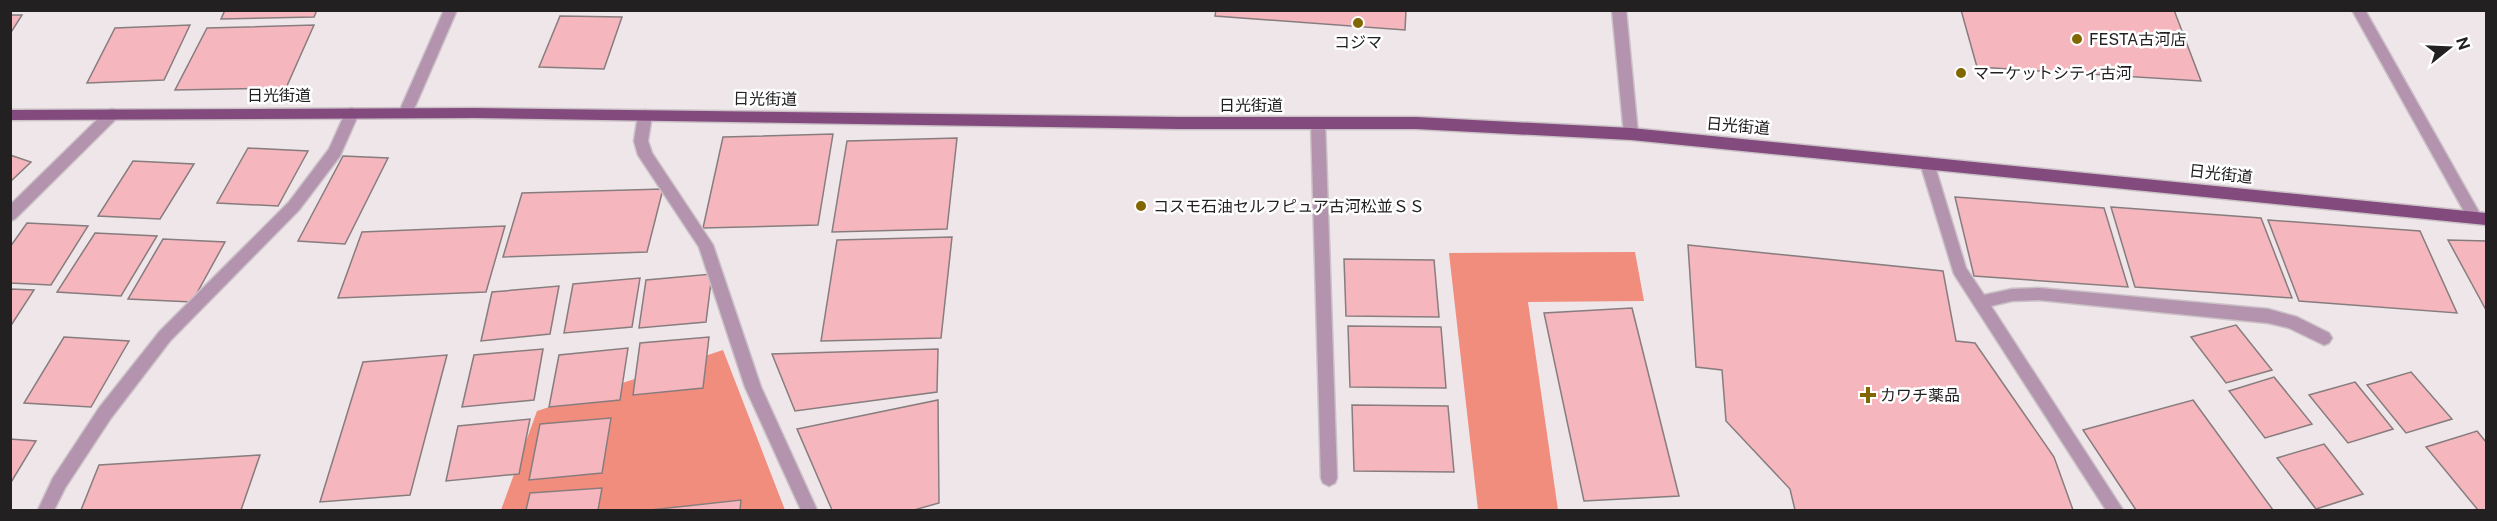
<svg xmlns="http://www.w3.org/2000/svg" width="2497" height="521" font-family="'Public Sans','Noto Sans JP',sans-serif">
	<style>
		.forest { fill: #f18d7c }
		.building { fill: #f6b6be; stroke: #877d7e; stroke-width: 1.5 }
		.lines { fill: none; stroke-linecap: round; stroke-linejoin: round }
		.minor-casing { stroke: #cac2c6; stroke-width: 3 }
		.major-casing { stroke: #cac2c6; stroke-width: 3 }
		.minor { fill: #b493af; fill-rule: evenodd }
		.major { fill: #834a7e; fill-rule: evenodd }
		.poi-dot { fill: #826700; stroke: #fff; stroke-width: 2 }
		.labels { text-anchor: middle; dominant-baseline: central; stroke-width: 5; stroke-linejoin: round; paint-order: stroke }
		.poi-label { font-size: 16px; fill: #232021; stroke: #fff; text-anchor: start }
		.street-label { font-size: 16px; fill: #232021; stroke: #fff }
	</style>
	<rect width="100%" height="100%" fill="#efe6ea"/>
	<g class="forest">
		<path d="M1635,252l9,49 -116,1 30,208h-80l-29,-257z"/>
		<path d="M723,350l62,160h-284l36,-99z"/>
	</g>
	<g class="building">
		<path d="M225,10h92l-3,7 -93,2z"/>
		<path d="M1216,10h190l-1,20 -190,-14z"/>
		<path d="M1961,10h213l27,71 -224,-14z"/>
		<path d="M10,15h12l-12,19z"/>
		<path d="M560,16l62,1 -18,52 -65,-2z"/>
		<path d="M190,25l-26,55 -77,3 28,-55z"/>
		<path d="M314,25l-28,63 -111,2 32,-62z"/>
		<path d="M833,134l-15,91 -115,3 20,-91z"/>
		<path d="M957,138l-10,91 -115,3 15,-91z"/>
		<path d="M248,148l60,3 -30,55 -61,-3z"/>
		<path d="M10,155l21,7 -21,20z"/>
		<path d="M343,156l45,2 -43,86 -47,-3z"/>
		<path d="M133,161l61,3 -34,55 -62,-3z"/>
		<path d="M663,189l-16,63 -144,5 19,-64z"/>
		<path d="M1955,197l149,11 24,79 -154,-11z"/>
		<path d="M2111,207l150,11 31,80 -157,-11z"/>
		<path d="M2268,220l152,11 37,82 -158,-12z"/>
		<path d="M27,223l61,3 -37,59 -41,-2v-36z"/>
		<path d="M505,226l-19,66 -148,6 24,-66z"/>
		<path d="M95,233l62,3 -36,60 -64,-4z"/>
		<path d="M952,237l-11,101 -120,3 16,-101z"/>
		<path d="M163,239l62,3 -33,60 -64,-3z"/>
		<path d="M2448,240l38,1v69z"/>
		<path d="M1688,245l255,26 13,70 19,2 79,114 19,53h-278l-5,-21 -64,-68 -4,-51 -26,-3z"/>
		<path d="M1344,259l90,1 5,57 -93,-1z"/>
		<path d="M712,274l-6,48 -67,6 7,-48z"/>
		<path d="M640,278l-8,49 -68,6 9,-49z"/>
		<path d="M559,286l-9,48 -69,7 11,-49z"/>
		<path d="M10,289l24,1 -24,37z"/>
		<path d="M1632,308l47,188 -95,5 -40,-188z"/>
		<path d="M2236,325l36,45 -46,13 -35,-46z"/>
		<path d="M1348,326l93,1 5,61 -96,-1z"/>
		<path d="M64,337l65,4 -38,66 -67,-4z"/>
		<path d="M709,337l-6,51 -70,7 7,-52z"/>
		<path d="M628,348l-8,52 -71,7 10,-52z"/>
		<path d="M543,349l-9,51 -72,7 12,-52z"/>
		<path d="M938,349l-1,43 -142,19 -23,-57z"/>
		<path d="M447,355l-37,140 -90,7 43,-140z"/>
		<path d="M2411,372l41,47 -46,14 -39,-48z"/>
		<path d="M2274,377l38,47 -47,14 -36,-47z"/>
		<path d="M2355,382l38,47 -45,14 -39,-48z"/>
		<path d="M938,400l1,103 -25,7h-82l-35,-81z"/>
		<path d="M2193,400l80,110h-137l-53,-80z"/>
		<path d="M1352,405l96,1 6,66 -100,-1z"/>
		<path d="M611,418l-9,55 -73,7 11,-56z"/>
		<path d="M530,419l-11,55 -73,7 12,-55z"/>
		<path d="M2477,431l9,11v68h-8l-52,-63z"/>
		<path d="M10,439l26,2 -26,43z"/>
		<path d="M2324,444l39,50 -47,15 -39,-51z"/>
		<path d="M260,455l-19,55h-160l18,-45z"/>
		<path d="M602,488l-4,22h-72l4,-17z"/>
		<path d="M741,500l-1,10h-90z"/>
	</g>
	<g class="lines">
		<g class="minor-casing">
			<g id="minor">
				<path d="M444,10h13l-46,106h-10l-2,-4z"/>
				<path d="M1612,10h14l12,124 -2,4h-10l-2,-4z"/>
				<path d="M2352,10h13l115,204 2,4 -2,4h-10z"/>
				<path d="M352,108l7,5 -19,43 -41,54 -129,131 -59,77 -46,70 -11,22h-16l15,-32 46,-70 61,-77 129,-129 40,-53 18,-40z"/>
				<path d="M112,109l5,1 2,4 -2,4 -102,101 -5,2v-16l97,-95z"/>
				<path d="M645,110l7,5 -4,26 4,12 61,92 48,142 56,123h-16l-56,-123 -46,-140 -61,-92 -4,-14 4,-26z"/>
				<path d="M1318,117l7,5 12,356 -2,5 -6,3 -6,-3 -2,-5 -10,-356z"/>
				<path d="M1927,157l5,2 2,4 32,105 18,27 28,-6 27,-1 229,21 29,8 32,16 3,5 -3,5 -5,2 -35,-17 -21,-5 -229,-23 -27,1 -21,5 132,204h-17l-152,-236 -34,-111 2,-4z"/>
			</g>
		</g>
		<g class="major-casing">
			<path id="major" d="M475,108l704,9h237l215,11 855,85v12l-855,-85 -215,-11h-237l-704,-11 -465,2v-10z"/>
		</g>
		<use href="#minor" class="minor"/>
		<use href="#major" class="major"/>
	</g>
	<g class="poi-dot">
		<circle cx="1358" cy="23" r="6"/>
		<circle cx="2077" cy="39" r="6"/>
		<circle cx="1961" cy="73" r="6"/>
		<circle cx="1141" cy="206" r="6"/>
		<path d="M1865 386h6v6h6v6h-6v6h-6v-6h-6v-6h6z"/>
	</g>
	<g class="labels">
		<g class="poi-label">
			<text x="2089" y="39">FESTA古河店</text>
			<text x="1358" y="42" text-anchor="middle">コジマ</text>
			<text x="1973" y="73">マーケットシティ古河</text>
			<text x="1153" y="206">コスモ石油セルフピュア古河松並ＳＳ</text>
			<text x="1880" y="395">カワチ薬品</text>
		</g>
		<g class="street-label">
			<text x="279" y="95">日光街道</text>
			<text transform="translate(765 99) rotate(1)">日光街道</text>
			<text x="1251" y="105">日光街道</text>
			<text transform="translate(1738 126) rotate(5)">日光街道</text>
			<text transform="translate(2221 174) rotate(6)">日光街道</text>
		</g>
	</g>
	<rect width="2497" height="521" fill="none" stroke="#232021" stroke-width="24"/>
	<g transform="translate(2449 48) rotate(72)" stroke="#ffffff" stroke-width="4.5" paint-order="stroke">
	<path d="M0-4.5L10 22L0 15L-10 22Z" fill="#232021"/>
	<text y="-9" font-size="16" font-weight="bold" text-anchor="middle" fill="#232021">N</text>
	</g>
</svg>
